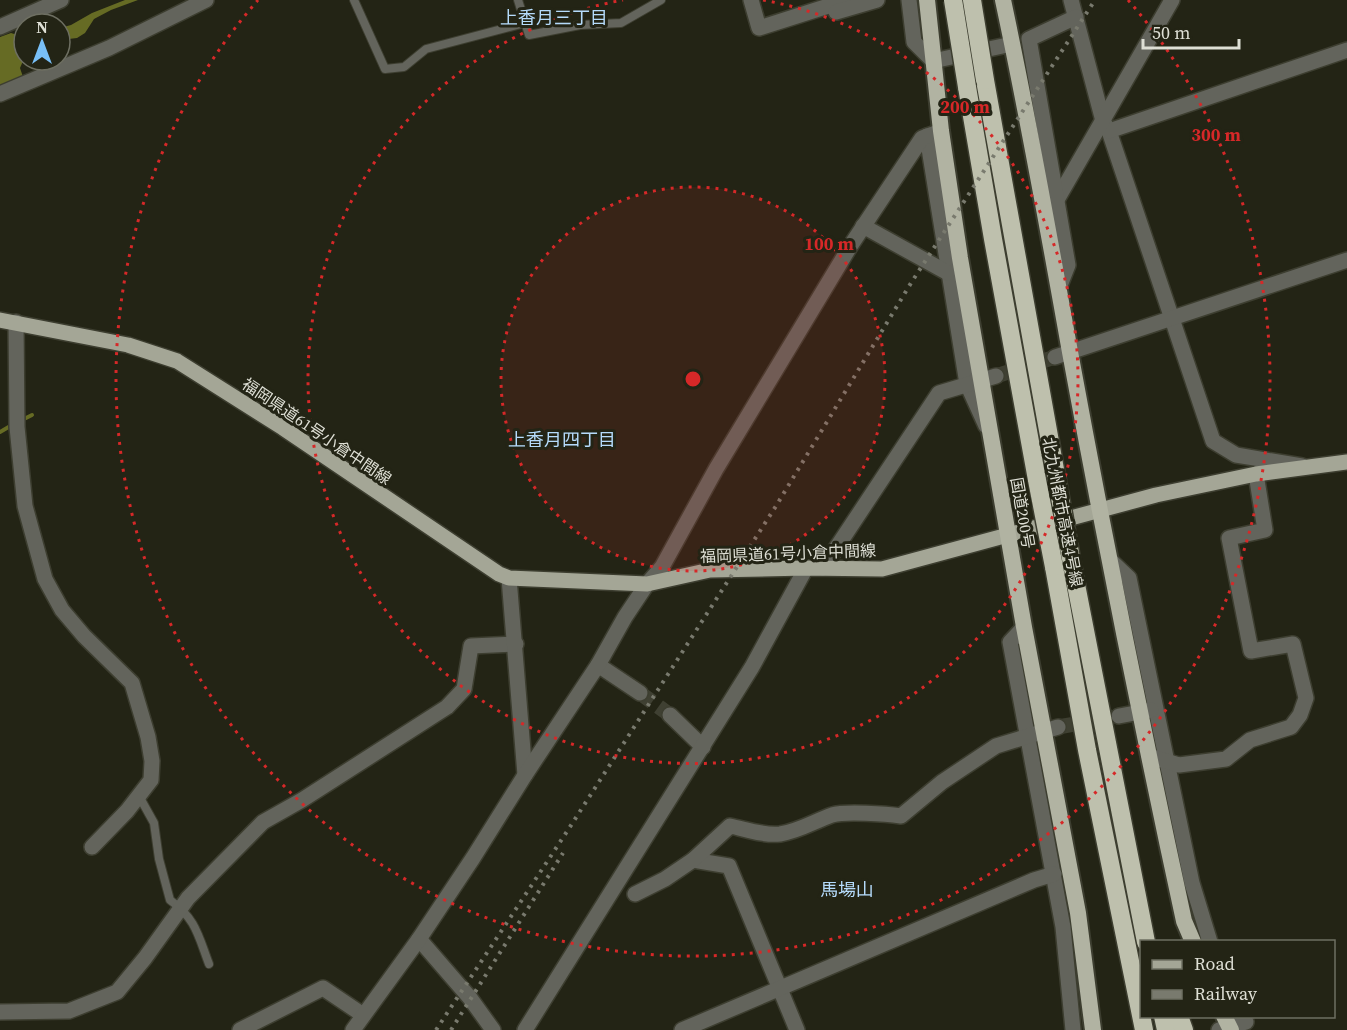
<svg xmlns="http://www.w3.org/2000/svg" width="1347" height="1030" font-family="'Source Serif 4','Noto Sans JP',serif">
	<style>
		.water { fill: #666b24 }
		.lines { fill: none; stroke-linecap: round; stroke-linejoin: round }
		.stream { stroke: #666b24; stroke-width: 4 }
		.minor-tunnel { stroke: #3f4032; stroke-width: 15; stroke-dasharray: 15 8; stroke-linecap: butt }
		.service-casing { stroke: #3d3e30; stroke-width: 10 }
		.minor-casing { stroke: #3d3e30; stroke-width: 18 }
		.tertiary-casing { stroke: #3d3e30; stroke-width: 18 }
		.primary-casing { stroke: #3d3e30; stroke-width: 18 }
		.trunk-casing { stroke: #3d3e30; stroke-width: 20 }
		.motorway-casing { stroke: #3d3e30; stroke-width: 21 }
		.service { stroke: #63645c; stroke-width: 8 }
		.minor { stroke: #63645c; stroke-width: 15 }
		.tertiary { stroke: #63645c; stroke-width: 15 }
		.primary { stroke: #a4a696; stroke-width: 15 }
		.trunk { stroke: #b1b3a2; stroke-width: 16 }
		.motorway { stroke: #bec0ad; stroke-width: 18 }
		.rail { stroke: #797a6e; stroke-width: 4; stroke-dasharray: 3 6; stroke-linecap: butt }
		.motorway-bridge-casing { stroke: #3d3e30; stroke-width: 21; stroke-linecap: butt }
		.motorway-bridge { stroke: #bec0ad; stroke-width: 18 }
		.ring { fill: none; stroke: #d62828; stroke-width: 3; stroke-dasharray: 3 6 }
		.labels { text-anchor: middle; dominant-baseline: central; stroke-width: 6; stroke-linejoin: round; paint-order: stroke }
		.street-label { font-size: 16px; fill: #dedfd5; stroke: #232415 }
		.neighbourhood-label { font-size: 18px; fill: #b5dbfb; stroke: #232415 }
		.centre { fill: #d62828; stroke: #232415; stroke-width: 3 }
		.ring-label { font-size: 18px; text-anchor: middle; font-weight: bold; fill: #d62828; stroke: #232415; stroke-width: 6; stroke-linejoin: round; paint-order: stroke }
	</style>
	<rect width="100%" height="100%" fill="#232415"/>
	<g class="water">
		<path d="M125,0h13l-27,10 -17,9 -9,14 -8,5 -17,2v-12l11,-3 21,-12z"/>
		<path d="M11,33l13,4v10l-7,6 6,8 -3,7 3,9 -11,3 -12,6v-49z"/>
	</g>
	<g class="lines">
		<g class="stream">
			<path d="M22,420l10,-5"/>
			<path d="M0,432l12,-7"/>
		</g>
		<g class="minor-tunnel">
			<path d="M996,376l59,-19"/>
			<path d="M640,693l30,22"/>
			<path d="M1058,727l55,-10"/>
		</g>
		<g class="service-casing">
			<g id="service">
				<path d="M354,0l31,69 19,-2 22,-18 99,-26"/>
				<path d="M518,0l11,35 51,-10 41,-2 40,-23"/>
				<path d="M139,796l15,27 5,36 11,41c26,19 28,35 39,64"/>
			</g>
		</g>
		<g class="minor-casing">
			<g id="minor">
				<path d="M751,0l8,28 88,-28"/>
				<path d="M909,0l5,42 19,19 79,-17"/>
				<path d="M1071,0l32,121 6,10 104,310 23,14 66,11"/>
				<path d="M836,12l41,-12"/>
				<path d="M0,27l61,-27"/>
				<path d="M0,94l109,-46 97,-48"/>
				<path d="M1109,131l238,-81"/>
				<path d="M927,136l40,248 19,42"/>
				<path d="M1058,198l114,-198"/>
				<path d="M863,226l85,47"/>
				<path d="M1059,288l9,-23 -39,-226 47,-22"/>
				<path d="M16,322l1,105 8,79 20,73 17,31 22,26 48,47 16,54 4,24 -1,19 -24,31 -35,36"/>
				<path d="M1055,357l292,-97"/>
				<path d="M1110,560l19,18 63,305 18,59"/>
				<path d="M823,568l116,-175 57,-17"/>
				<path d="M647,584l15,-17 54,-98 135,-224 71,-107 19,-7"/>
				<path d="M1024,627l-14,15 53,285 10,103"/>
				<path d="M598,665l42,28"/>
				<path d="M670,715l33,32"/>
				<path d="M1119,716l32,-6"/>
				<path d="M1149,756l30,9 47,-6 24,-19 41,-13 9,-12 6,-17 -13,-54 -42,7 -22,-113 36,-8 -9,-56"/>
				<path d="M693,860l36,6 68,164"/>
				<path d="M635,894l30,-15 28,-19 37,-34c15,3 34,10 50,8 19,-3 35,-13 52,-19 13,-4 55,-1 69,1l41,-34 54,-36 62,-19"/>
				<path d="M419,939l51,59 23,32"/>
				<path d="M0,1012l69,-1 48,-19 28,-34 43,-60 75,-76 39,-22 145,-93 17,-18 7,-43 45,-2"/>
				<path d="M240,1030l83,-42 40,27"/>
				<path d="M525,1030l227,-363 54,-99"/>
				<path d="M682,1030l352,-150 20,-6"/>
				<path d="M1219,1030l27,-8"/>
			</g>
		</g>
		<g class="tertiary-casing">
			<g id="tertiary">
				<path d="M509,578l16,197"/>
				<path d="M353,1030l66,-91 54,-81 52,-83 73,-110 27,-48 22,-33"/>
			</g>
		</g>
		<g class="primary-casing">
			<path id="primary" d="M0,320l128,25 49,16 106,67 216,146 10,4 138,6 63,-14 96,-2 76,1 274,-74 100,-21 91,-12"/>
		</g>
		<g class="trunk-casing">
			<g id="trunk">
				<path d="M927,0l14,131 19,127 64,369 54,286 15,117"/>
				<path d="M1003,0c25,117 46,234 67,352 35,190 73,380 114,569l9,21"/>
				<path d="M1224,1016l7,14"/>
			</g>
		</g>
		<g class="motorway-casing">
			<g id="motorway">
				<path d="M985,80l71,395"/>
				<path d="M967,87l26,152 44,241"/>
				<path d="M1072,564l74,378"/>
				<path d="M1054,567l33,183 57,280"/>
				<path d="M1163,1016l3,14"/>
				<path d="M1179,1016l5,14"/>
			</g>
		</g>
		<use href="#service" class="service"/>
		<use href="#minor" class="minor"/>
		<use href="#tertiary" class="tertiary"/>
		<use href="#primary" class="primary"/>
		<use href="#trunk" class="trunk"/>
		<use href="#motorway" class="motorway"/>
		<g class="rail">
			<path d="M436,1030l132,-200 131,-204 77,-120 135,-223 184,-283"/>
			<path d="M451,1030l112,-177"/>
		</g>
		<g class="motorway-bridge-casing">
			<g id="motorway-bridge">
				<path d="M953,0l14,87"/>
				<path d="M972,0l13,80"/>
				<path d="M1056,475l16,89"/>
				<path d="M1037,480l17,87"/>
			</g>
		</g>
		<use href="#motorway-bridge" class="motorway-bridge"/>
	</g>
	<circle cx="693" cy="379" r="192" fill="#d62828" fill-opacity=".12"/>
	<g class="ring">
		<circle cx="693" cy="379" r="192"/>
		<path d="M763 0A385 385 0 1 1 623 0"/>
		<path d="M1128 0A577 577 0 1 1 258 0"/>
	</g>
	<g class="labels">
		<g class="street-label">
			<text transform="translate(317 431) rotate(34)">福岡県道61号小倉中間線</text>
			<text transform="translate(1063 512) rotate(79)">北九州都市高速4号線</text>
			<text transform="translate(1023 513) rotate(80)">国道200号</text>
			<text transform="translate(788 553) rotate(-2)">福岡県道61号小倉中間線</text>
		</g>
		<g class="neighbourhood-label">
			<text x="554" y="17">上香月三丁目</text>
			<text x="562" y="439">上香月四丁目</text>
			<text x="847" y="889">馬場山</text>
		</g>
	</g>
	<circle cx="693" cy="379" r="9" class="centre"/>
	<g class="ring-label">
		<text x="965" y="113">200 m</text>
		<text x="1216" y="141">300 m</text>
		<text x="829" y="250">100 m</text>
	</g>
	<rect x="1140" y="940" width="195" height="78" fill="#232415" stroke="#6e6f62" stroke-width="1.5"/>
	<rect x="1152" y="960" width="30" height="9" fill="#a4a696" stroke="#6e6f62" stroke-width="1.5"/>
	<text x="1194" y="970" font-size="18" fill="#dedfd5">Road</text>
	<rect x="1152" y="990" width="30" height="9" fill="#797a6e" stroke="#6e6f62" stroke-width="1.5"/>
	<text x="1194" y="1000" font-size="18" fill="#dedfd5">Railway</text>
	<g transform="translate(42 42)"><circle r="28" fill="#232415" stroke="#6e6f62" stroke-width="1.5"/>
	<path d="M0-4.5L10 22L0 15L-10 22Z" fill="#78bff7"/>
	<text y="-9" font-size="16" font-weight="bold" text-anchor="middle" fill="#dedfd5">N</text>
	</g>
	<path d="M1143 39v9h96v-9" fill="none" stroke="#dedfd5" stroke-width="3"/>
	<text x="1152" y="39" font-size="18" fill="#dedfd5" stroke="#232415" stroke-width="4.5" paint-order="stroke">50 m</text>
</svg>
